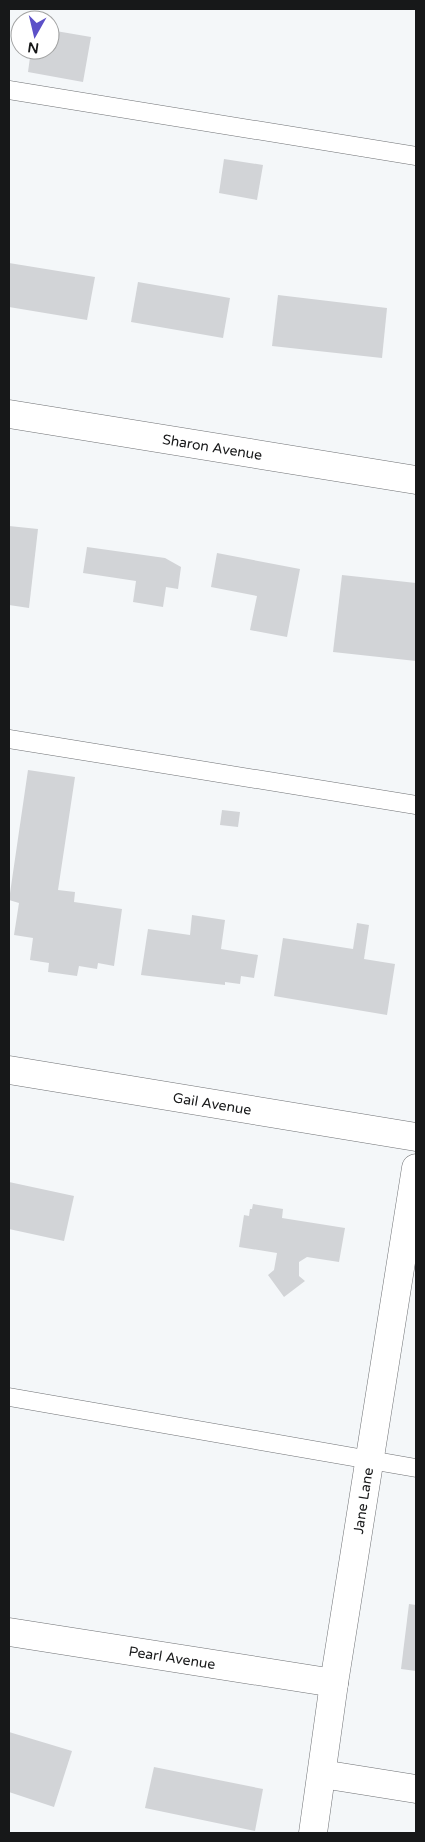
<svg xmlns="http://www.w3.org/2000/svg" width="425" height="1842" font-family="'Varela Round',sans-serif">
	<style>
		.building { fill: #d2d4d7 }
		.lines { fill: none; stroke-linecap: round; stroke-linejoin: round }
		.service-casing { stroke: #6f7174; stroke-width: 19 }
		.minor-casing { stroke: #6f7174; stroke-width: 29 }
		.service { stroke: #fff; stroke-width: 18 }
		.minor { stroke: #fff; stroke-width: 28 }
		.labels { text-anchor: middle; dominant-baseline: central; stroke-width: 4; stroke-linejoin: round; paint-order: stroke }
		.street-label { font-size: 14px; fill: #171819; stroke: #fff }
	</style>
	<rect width="100%" height="100%" fill="#f4f7f9"/>
	<g class="building">
		<path d="M50,30l41,7 -8,45 -55,-10 3,-22h19z"/>
		<path d="M224,159l39,6 -6,35 -38,-7z"/>
		<path d="M9,263l86,14 -8,43 -78,-13z"/>
		<path d="M138,282l92,16 -7,40 -92,-16z"/>
		<path d="M278,295l109,13 -5,50 -110,-12z"/>
		<path d="M9,526l29,3 -9,79 -20,-3z"/>
		<path d="M87,547l78,11 16,9 -3,22 -12,-2 -3,20 -30,-5 3,-21 -53,-8z"/>
		<path d="M217,553l83,16 -13,68 -37,-7 7,-34 -46,-9z"/>
		<path d="M342,575l74,8v78l-83,-9z"/>
		<path d="M28,770l47,7 -17,113 17,2 -1,10 48,7 -8,57 -16,-3 -1,6 -18,-3 -2,10 -29,-4 1,-9 -19,-3 3,-22 -19,-3 5,-32 -10,-3z"/>
		<path d="M222,810l18,2 -2,15 -18,-2z"/>
		<path d="M192,915l33,5 -4,29 37,6 -4,23 -13,-2 -1,8 -15,-2v3l-84,-10 7,-46 42,6z"/>
		<path d="M357,923l12,2 -5,34 31,5 -8,51 -113,-19 9,-58 70,11z"/>
		<path d="M9,1182l65,14 -10,45 -55,-12z"/>
		<path d="M253,1204l30,5 -1,9 63,10 -6,34 -32,-5 -8,5v14l6,5 -21,16 -16,-22 6,-5 3,-17 -38,-6 5,-32 5,1 1,-7h2z"/>
		<path d="M409,1604l7,1v66l-15,-2z"/>
		<path d="M9,1732l63,19 -18,56 -45,-15z"/>
		<path d="M154,1767l109,22 -8,42 -110,-23z"/>
	</g>
	<g class="lines">
		<g class="service-casing">
			<g id="service">
				<path d="M9,90l407,66"/>
				<path d="M9,739l407,66"/>
				<path d="M9,1397l407,71"/>
			</g>
		</g>
		<g class="minor-casing">
			<g id="minor">
				<path id="s1" d="M9,414l407,66"/>
				<path id="s2" d="M9,1070l407,67"/>
				<path id="s3" d="M9,1632l325,51"/>
				<path d="M322,1774l94,15"/>
				<path id="s4" d="M313,1833l21,-150 82,-515"/>
			</g>
		</g>
		<use href="#service" class="service"/>
		<use href="#minor" class="minor"/>
	</g>
	<g class="labels">
		<g class="street-label">
			<text stroke="none"><textPath href="#s1" startOffset="206">Sharon Avenue</textPath></text>
			<text stroke="none"><textPath href="#s2" startOffset="206">Gail Avenue</textPath></text>
			<text stroke="none"><textPath href="#s4" startOffset="336">Jane Lane</textPath></text>
			<text stroke="none"><textPath href="#s3" startOffset="165">Pearl Avenue</textPath></text>
		</g>
	</g>
	<rect width="425" height="1842" fill="none" stroke="#171819" stroke-width="20"/>
	<g transform="translate(35 35) rotate(188)"><circle r="24" fill="#ffffff" stroke="#a2a3a3"/>
	<path d="M0-4L9 19L0 12L-9 19Z" fill="#5c50c8"/>
	<text y="-8" font-size="14" font-weight="bold" text-anchor="middle" fill="#171819">N</text>
	</g>
</svg>
